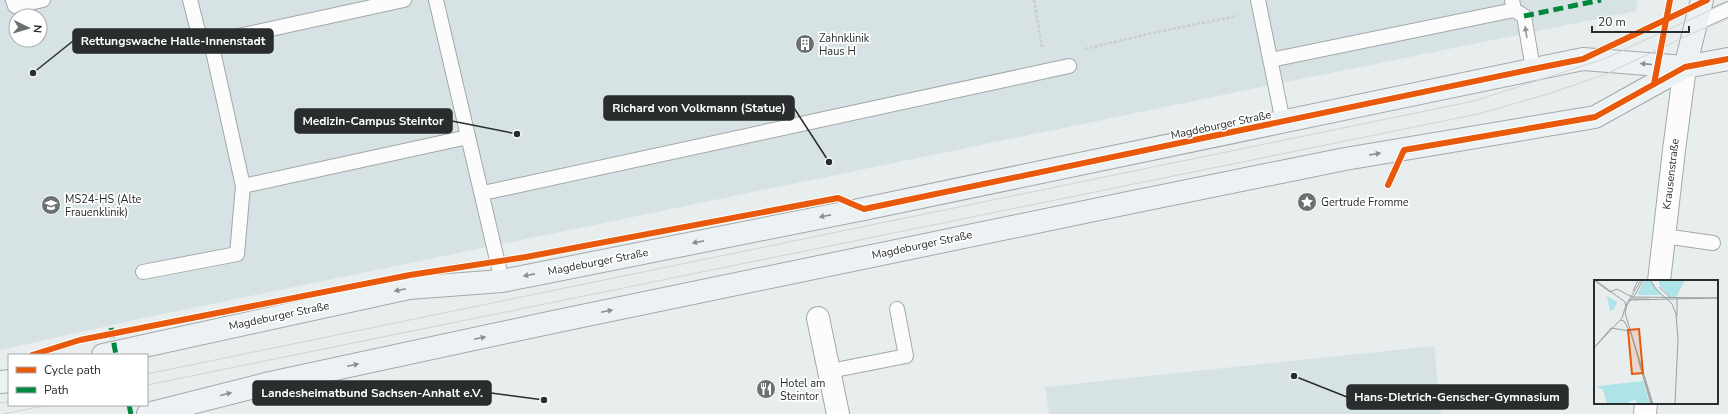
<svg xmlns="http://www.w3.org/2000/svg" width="1728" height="414" font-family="'Nunito Sans',sans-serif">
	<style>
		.built { fill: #d6e2e3; fill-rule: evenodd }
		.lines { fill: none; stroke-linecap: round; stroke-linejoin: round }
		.lane-casing { stroke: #a4a8a8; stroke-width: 16 }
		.street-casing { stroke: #a4a8a8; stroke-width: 24 }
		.secondary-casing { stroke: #a4a8a8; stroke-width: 24 }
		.path { stroke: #cbcdcd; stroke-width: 2.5; stroke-dasharray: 3 2; stroke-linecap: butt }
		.lane { stroke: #fcfcfc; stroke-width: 14 }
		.street { stroke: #fcfcfc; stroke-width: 22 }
		.secondary { stroke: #ecf2f3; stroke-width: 22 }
		.tram { stroke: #d2d4d4; stroke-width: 1 }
		.quiet { stroke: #00873e; stroke-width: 5; stroke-dasharray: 10 5; stroke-linecap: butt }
		.cycleway-casing { stroke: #fff; stroke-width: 8 }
		.cycleway { stroke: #e8590c; stroke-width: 6 }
		.oneway { fill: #929494 }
		.oneway2 { fill: #8a9090 }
		.labels { text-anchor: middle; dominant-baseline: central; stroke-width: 3.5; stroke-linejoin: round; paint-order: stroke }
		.poi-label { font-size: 11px; fill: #292d2d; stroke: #fff; text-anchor: start }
		.street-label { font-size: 11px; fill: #292d2d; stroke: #fff }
		.inset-road { fill: none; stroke: #9ca0a0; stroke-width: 1 }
		.view { fill: #e8590c; fill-opacity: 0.15; stroke: #e8590c; stroke-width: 2 }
		.inset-edge { fill: none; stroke: #292d2d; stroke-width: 2 }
		.leader { fill: none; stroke: #292d2d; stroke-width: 1.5 }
		.callout-dot { fill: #292d2d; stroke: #fff; stroke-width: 1.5 }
		.callout { fill: #292d2d; stroke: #292d2d; stroke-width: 1.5 }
		.callout-label { font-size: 12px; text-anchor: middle; font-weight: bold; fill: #fff }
	</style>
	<rect width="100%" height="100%" fill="#e8eded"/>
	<g class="built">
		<path d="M0,0h1640l-3,1 -1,10 -360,73 -1142,236 -134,30zM16,16h24v24h-24z"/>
		<path d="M1434,346l7,68h-392l-4,-27z"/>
	</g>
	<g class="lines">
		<g class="lane-casing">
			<g id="lane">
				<path d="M13,0l2,6 28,-6"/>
				<path d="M190,0l8,31 13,11 32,144 225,-49"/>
				<path d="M436,0l66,281"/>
				<path d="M1258,0l25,122"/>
				<path d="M1512,0l2,10 10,6 9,53"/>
				<path d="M1695,24l33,-15"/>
				<path d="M211,42l193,-42"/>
				<path d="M1271,60l243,-50"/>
				<path d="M483,193l586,-127"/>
				<path d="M1664,236l49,7"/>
				<path d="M143,272l94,-18 6,-68"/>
				<path d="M830,371l76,-15 -9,-47"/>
			</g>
		</g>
		<g class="street-casing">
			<g id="street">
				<path d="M1659,281l15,-131 11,-83"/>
				<path d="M818,318l20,96"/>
				<path d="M1645,414l1,-11"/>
			</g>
		</g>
		<g class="secondary-casing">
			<g id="secondary">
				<path d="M1685,67l17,-67"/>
				<path d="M103,355l306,-67 93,-7 362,-72 719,-150 102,8 43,-8"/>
				<path d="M0,382l9,-1"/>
				<path d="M148,414l122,-31 288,-62 570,-118 217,-44 250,-42 90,-50"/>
			</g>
		</g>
		<g class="path">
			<path d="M1034,0l8,47"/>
			<path d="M1085,49l72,-17 80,-16"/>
		</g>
		<use href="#lane" class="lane"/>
		<use href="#street" class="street"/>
		<use href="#secondary" class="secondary"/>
		<g class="tram">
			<path d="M147,374l1327,-273 130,-42 124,-57"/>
			<path d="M147,385l1331,-271 70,-20 58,-20 87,-41 35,-14"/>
			<path d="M0,403l9,-1"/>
			<path d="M3,414l45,-9"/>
		</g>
		<g class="quiet">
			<path d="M1524,16l77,-16"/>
			<path d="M111,328l5,27"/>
			<path d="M129,405l2,9"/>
		</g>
		<g class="cycleway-casing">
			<g id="cycleway">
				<path d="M1654,84l16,-84"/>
				<path d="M1388,185l16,-35 191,-33 90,-50 43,-8"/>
				<path d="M32,355l48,-15 330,-65 116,-18 312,-59 26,11 669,-140 50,-10 124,-59"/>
			</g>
		</g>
		<use href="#cycleway" class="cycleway"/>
	</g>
	<defs><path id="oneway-solid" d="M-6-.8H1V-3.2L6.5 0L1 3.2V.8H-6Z"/></defs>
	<use class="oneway" href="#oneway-solid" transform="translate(1526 32) rotate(-99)"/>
	<g class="oneway2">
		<use href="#oneway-solid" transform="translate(1646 64) rotate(-175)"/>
		<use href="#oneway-solid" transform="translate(1375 154) rotate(-9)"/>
		<use href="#oneway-solid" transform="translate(825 216) rotate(169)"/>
		<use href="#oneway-solid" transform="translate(698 242) rotate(169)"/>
		<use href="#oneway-solid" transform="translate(529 275) rotate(169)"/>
		<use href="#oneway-solid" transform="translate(400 290) rotate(168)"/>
		<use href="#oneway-solid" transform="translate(607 311) rotate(-12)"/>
		<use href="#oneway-solid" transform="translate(480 338) rotate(-12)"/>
		<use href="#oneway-solid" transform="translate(353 365) rotate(-12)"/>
		<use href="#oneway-solid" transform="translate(226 394) rotate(-14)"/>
	</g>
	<defs>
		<g id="building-disc" transform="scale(1)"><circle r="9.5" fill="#6c7070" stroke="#fff"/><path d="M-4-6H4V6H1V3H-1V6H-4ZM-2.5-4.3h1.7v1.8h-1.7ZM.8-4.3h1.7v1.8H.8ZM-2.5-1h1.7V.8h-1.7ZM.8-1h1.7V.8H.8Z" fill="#fff"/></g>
		<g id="sight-disc" transform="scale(1)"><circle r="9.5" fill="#6c7070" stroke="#fff"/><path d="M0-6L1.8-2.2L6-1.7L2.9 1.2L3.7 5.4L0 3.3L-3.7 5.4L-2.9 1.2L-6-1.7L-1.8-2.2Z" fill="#fff"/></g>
		<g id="university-disc" transform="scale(1)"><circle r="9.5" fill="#6c7070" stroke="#fff"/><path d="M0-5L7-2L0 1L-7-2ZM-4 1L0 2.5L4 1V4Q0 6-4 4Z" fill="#fff"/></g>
		<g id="restaurant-disc" transform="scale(1)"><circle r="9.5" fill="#6c7070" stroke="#fff"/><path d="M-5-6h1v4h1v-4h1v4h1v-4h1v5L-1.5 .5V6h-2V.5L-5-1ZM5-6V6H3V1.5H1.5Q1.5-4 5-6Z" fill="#fff"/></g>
	</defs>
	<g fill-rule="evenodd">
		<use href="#building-disc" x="805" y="44"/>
		<use href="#sight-disc" x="1307" y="202"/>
		<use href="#university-disc" x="51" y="205"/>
		<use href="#restaurant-disc" x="766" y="389"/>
	</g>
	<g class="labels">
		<g class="poi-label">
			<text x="819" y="38">Zahnklinik<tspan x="819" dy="13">Haus H</tspan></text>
			<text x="65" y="199">MS24-HS (Alte<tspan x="65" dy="13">Frauenklinik)</tspan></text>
			<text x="1321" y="202">Gertrude Fromme</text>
			<text x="780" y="383">Hotel am<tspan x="780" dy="13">Steintor</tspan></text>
		</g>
		<g class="street-label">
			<text transform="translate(1221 125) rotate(-12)">Magdeburger Straße</text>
			<text transform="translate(1671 174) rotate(-83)">Krausenstraße</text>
			<text transform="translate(922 245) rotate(-12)">Magdeburger Straße</text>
			<text transform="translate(598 262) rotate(-11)">Magdeburger Straße</text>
			<text transform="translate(279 316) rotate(-12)">Magdeburger Straße</text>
		</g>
	</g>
	<g transform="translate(1594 280)">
		<rect width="124" height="124" fill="#e8eded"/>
		<path d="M56,0l11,15h-24l7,-14zM65,0h26l-9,17h-5l-11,-11zM13,16l10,6 -3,7 -4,2zM49,101l7,23h-12l-3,-4 -7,2 2,2h-23l-4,-15h-4l-1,-3z" fill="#aee3e8"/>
		<path class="inset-road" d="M0,0l16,12 7,-3 15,8 86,1M1,0l30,22 1,4M56,0l6,9 16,15 4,10 2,25 -3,65M65,7l12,11M39,11l5,-11M42,13l-9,12 -2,8 28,91M42,13l7,-13M83,18v18M39,19h16M35,20l89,-2M26,40l4,1 7,13 21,70M0,68l17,-20 19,3M0,68l28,-30 4,-13 15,-25M44,79l13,45"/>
		<path class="view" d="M45,49l4,44 -11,1 -4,-44z"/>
		<rect width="124" height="124" class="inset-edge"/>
	</g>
	<path class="leader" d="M33 73L73 41M829 162L794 108M517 134L452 121M544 400L491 393M1294 376L1347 397"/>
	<g class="callout-dot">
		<circle cx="33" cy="73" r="4"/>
		<circle cx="829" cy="162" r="4"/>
		<circle cx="517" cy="134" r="4"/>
		<circle cx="544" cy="400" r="4"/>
		<circle cx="1294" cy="376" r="4"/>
	</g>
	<g class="callout">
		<rect x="73" y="29" width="200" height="24" rx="4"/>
		<rect x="604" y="96" width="190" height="24" rx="4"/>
		<rect x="295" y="109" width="157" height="24" rx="4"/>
		<rect x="253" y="381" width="238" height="24" rx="4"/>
		<rect x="1347" y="385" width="221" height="24" rx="4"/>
	</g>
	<g class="callout-label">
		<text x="173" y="45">Rettungswache Halle-Innenstadt</text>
		<text x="699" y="112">Richard von Volkmann (Statue)</text>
		<text x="373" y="125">Medizin-Campus Steintor</text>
		<text x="372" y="397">Landesheimatbund Sachsen-Anhalt e.V.</text>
		<text x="1457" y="401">Hans-Dietrich-Genscher-Gymnasium</text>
	</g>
	<rect x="8" y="354" width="140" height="52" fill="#ffffff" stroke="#a9abab"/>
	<rect x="16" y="367" width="20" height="6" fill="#e8590c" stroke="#a9abab"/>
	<text x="44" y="374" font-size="12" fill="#292d2d">Cycle path</text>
	<rect x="16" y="387" width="20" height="6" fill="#00873e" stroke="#a9abab"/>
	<text x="44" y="394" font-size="12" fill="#292d2d">Path</text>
	<g transform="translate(28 28) rotate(95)"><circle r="19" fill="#ffffff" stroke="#a9abab"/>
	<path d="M0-3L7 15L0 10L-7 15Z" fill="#6c7070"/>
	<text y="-6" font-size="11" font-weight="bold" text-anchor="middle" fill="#292d2d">N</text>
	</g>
	<path d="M1592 26v6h97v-6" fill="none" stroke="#292d2d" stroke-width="2"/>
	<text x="1598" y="26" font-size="12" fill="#292d2d" stroke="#ffffff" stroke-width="3" paint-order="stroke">20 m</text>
</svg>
